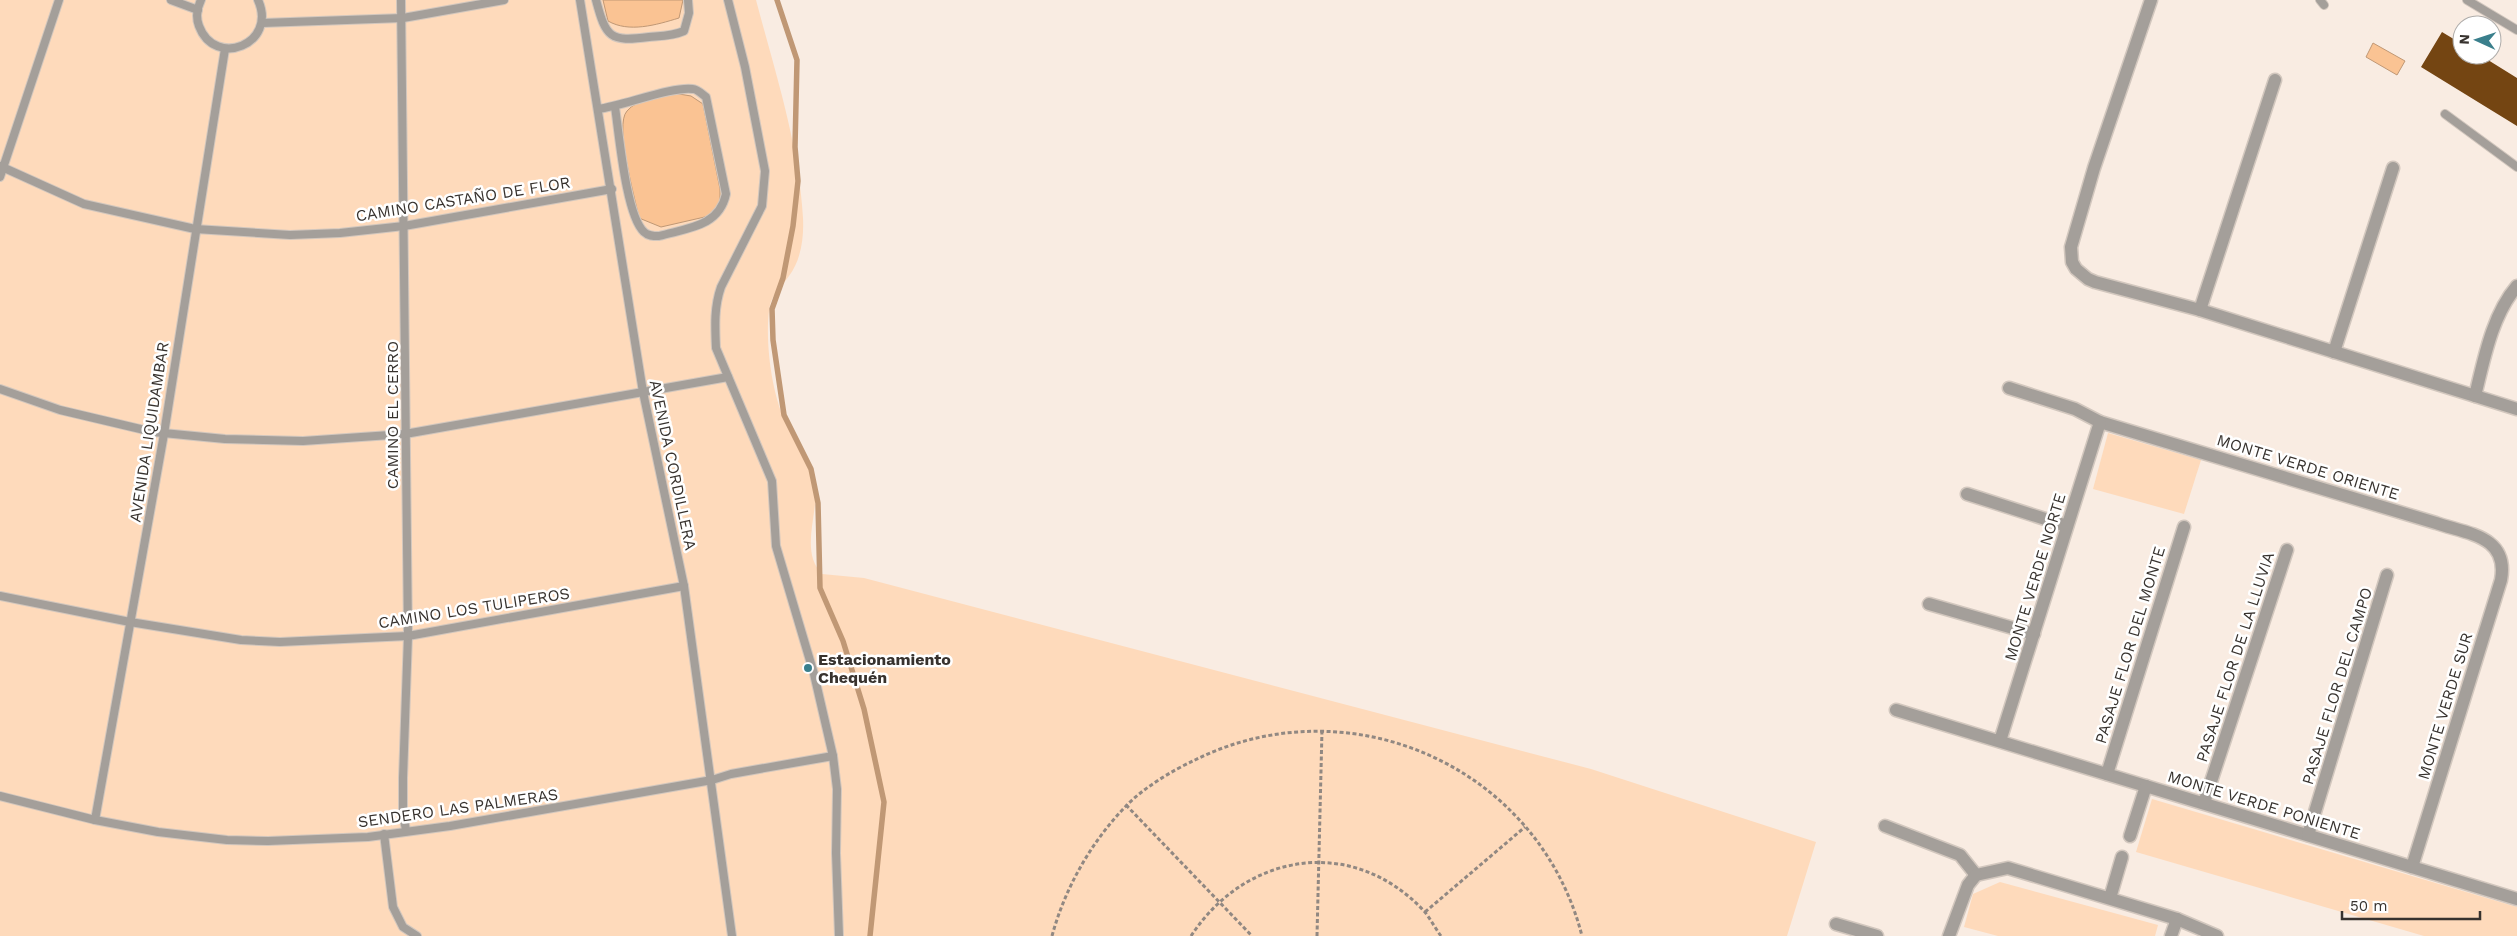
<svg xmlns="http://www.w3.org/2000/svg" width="2517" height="936" font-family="'Work Sans',sans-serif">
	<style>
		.green { fill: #fedabb }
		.water { fill: #fac393; stroke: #c09875 }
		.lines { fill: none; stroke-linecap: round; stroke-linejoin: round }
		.stream { stroke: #c09875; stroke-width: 5.5 }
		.building { fill: #744512 }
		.service-casing { stroke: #d2c7be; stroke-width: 10 }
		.minor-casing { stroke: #d2c7be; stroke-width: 15 }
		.path { stroke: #918882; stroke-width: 3; stroke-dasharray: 4 2.5; stroke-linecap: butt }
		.service { stroke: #a49f9a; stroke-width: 8 }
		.minor { stroke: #a49f9a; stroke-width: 12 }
		.poi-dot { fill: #3a7f8c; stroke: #fff; stroke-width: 2 }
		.labels { text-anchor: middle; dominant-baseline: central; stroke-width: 5; stroke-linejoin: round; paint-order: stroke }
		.street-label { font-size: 16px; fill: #37322e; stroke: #fff }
		.poi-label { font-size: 16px; font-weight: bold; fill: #37322e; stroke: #fff; text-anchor: start }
	</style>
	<rect width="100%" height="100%" fill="#f9ece2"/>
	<g class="green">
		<path d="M0,0h756c19,72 43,144 47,218 1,20 -2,42 -14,58 -9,13 -18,18 -20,35 -4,32 3,86 18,114 10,19 23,33 28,54 6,29 -17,71 7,95l42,4 727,191 225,73 -29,94h-1787z"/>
		<path d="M2108,433l93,27 -17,54 -91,-25z"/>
		<path d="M2152,799l365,108v29h-93l-288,-84z"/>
		<path d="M2000,882l158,43 -3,11h-157l-34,-9 9,-33z"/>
	</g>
	<g class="water">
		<path d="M603,0h80l-4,18c-23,7 -50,15 -71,3z"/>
		<path d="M2373,43l32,18 -8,14 -31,-18z"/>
		<path d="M673,93l18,3 12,8 17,85v18l-11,9 -48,11 -22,-9c-4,-20 -25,-93 -12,-107 10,-12 32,-15 46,-18z"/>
	</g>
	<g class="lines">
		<path class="stream" d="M777,0l20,60 -2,87 3,34 -5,45 -10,52 -11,31 1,31 11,75 27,54 7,34 2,85 23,53 21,68 20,93 -14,134"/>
	</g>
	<path class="building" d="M2442,32l20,12v11h18l37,23v48l-96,-59z"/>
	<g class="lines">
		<g class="service-casing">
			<g id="service">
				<path d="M171,0l27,10"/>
				<path d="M201,0c-4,8 -5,18 -2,26 16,43 79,18 59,-26"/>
				<path d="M401,0l7,636 -5,142v36l3,16"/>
				<path d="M580,0l63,392 41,194 48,350"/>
				<path d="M596,0c10,38 14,42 53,37 12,-1 24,-1 35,-6l5,-18 -1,-13"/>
				<path d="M728,0l17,67 20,104 -3,35 -41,81c-7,20 -6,39 -5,61l56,133 4,65 38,128 19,82 4,33 -1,64 3,83"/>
				<path d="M2320,0l4,5"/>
				<path d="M2467,0l50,30"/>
				<path d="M262,23l141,-5 101,-18"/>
				<path d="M598,109c25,-3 74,-23 95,-20 4,0 9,5 13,8l20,97c-7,33 -39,34 -67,42 -6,0 -11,0 -15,-4 -18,-16 -25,-99 -29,-125"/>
				<path d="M2445,114l72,53"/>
				<path d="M0,166l84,38 111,25 95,6 50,-2 64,-7 208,-37"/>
				<path d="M0,177l59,-177"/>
				<path d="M0,389l60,21 93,22 72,7 78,2 102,-7 323,-57"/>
				<path d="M0,596l130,26 111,18 39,2 128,-6 276,-50"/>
				<path d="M0,796l95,24 63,12 69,8 41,1 100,-4 82,-11 262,-46 19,-6 102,-18"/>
				<path d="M95,820l69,-386 61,-385"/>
				<path d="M384,834l9,73 10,20 14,9"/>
			</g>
		</g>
		<g class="minor-casing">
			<g id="minor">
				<path d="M2151,0l-57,168 -23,79 1,15 4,7 12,10 7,3 105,28 317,99"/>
				<path d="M2200,310l75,-230"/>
				<path d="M2334,352l59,-184"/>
				<path d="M2009,388l66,21 25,13 336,101c32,11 73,13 65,57l-89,287"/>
				<path d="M2475,396c9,-37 17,-81 42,-110"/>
				<path d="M1967,494l100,32"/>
				<path d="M1929,604l105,30"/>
				<path d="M1896,710l621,189"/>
				<path d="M2000,741l100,-319"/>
				<path d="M2107,774l77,-247"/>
				<path d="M2204,803l83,-253"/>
				<path d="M1885,826l75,29 16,20"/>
				<path d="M2308,835l79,-260"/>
				<path d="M2130,836l16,-50"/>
				<path d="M1976,875l32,-7 169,51 40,17"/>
				<path d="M2110,898l12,-41"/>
				<path d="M1836,924l41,12"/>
				<path d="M1949,936l19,-51 8,-10"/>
				<path d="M2171,936l6,-17"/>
			</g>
		</g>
		<g class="path">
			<path d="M1126,805l126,131"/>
			<path d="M1425,912l100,-85"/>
			<path d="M1052,936c13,-48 39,-94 74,-130 17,-18 47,-36 69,-46 155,-77 344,7 387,176"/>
			<path d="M1191,936c55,-84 162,-101 233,-25 6,7 11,17 17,25"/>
			<path d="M1317,936l5,-206"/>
		</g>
		<use href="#service" class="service"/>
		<use href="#minor" class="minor"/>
	</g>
	<circle class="poi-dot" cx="808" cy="668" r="5"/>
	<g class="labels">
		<g class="street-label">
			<text transform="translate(463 199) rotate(-9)">CAMINO CASTAÑO DE FLOR</text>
			<text transform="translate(392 415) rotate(-90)">CAMINO EL CERRO</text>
			<text transform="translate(149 432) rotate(-81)">AVENIDA LIQUIDAMBAR</text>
			<text transform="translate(673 465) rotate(78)">AVENIDA CORDILLERA</text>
			<text transform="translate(2308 467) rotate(17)">MONTE VERDE ORIENTE</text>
			<text transform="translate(2035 577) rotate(-73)">MONTE VERDE NORTE</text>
			<text transform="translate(474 608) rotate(-9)">CAMINO LOS TULIPEROS</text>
			<text transform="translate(2130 645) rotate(-73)">PASAJE FLOR DEL MONTE</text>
			<text transform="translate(2235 657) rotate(-72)">PASAJE FLOR DE LA LLUVIA</text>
			<text transform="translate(2337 686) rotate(-73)">PASAJE FLOR DEL CAMPO</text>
			<text transform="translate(2445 706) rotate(-73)">MONTE VERDE SUR</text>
			<text transform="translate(2264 805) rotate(17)">MONTE VERDE PONIENTE</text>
			<text transform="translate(458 808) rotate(-8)">SENDERO LAS PALMERAS</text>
		</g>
		<g class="poi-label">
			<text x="818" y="659">Estacionamiento<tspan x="818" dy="18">Chequén</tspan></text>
		</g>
	</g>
	<g transform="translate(2477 40) rotate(273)"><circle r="24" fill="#ffffff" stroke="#afadab"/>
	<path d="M0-4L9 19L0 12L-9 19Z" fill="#3a7f8c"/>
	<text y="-8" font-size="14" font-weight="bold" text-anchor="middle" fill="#37322e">N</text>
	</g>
	<path d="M2342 911v8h138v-8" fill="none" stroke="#37322e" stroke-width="2.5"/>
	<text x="2350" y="911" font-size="15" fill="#37322e" stroke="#ffffff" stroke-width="4" paint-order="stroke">50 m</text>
</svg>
